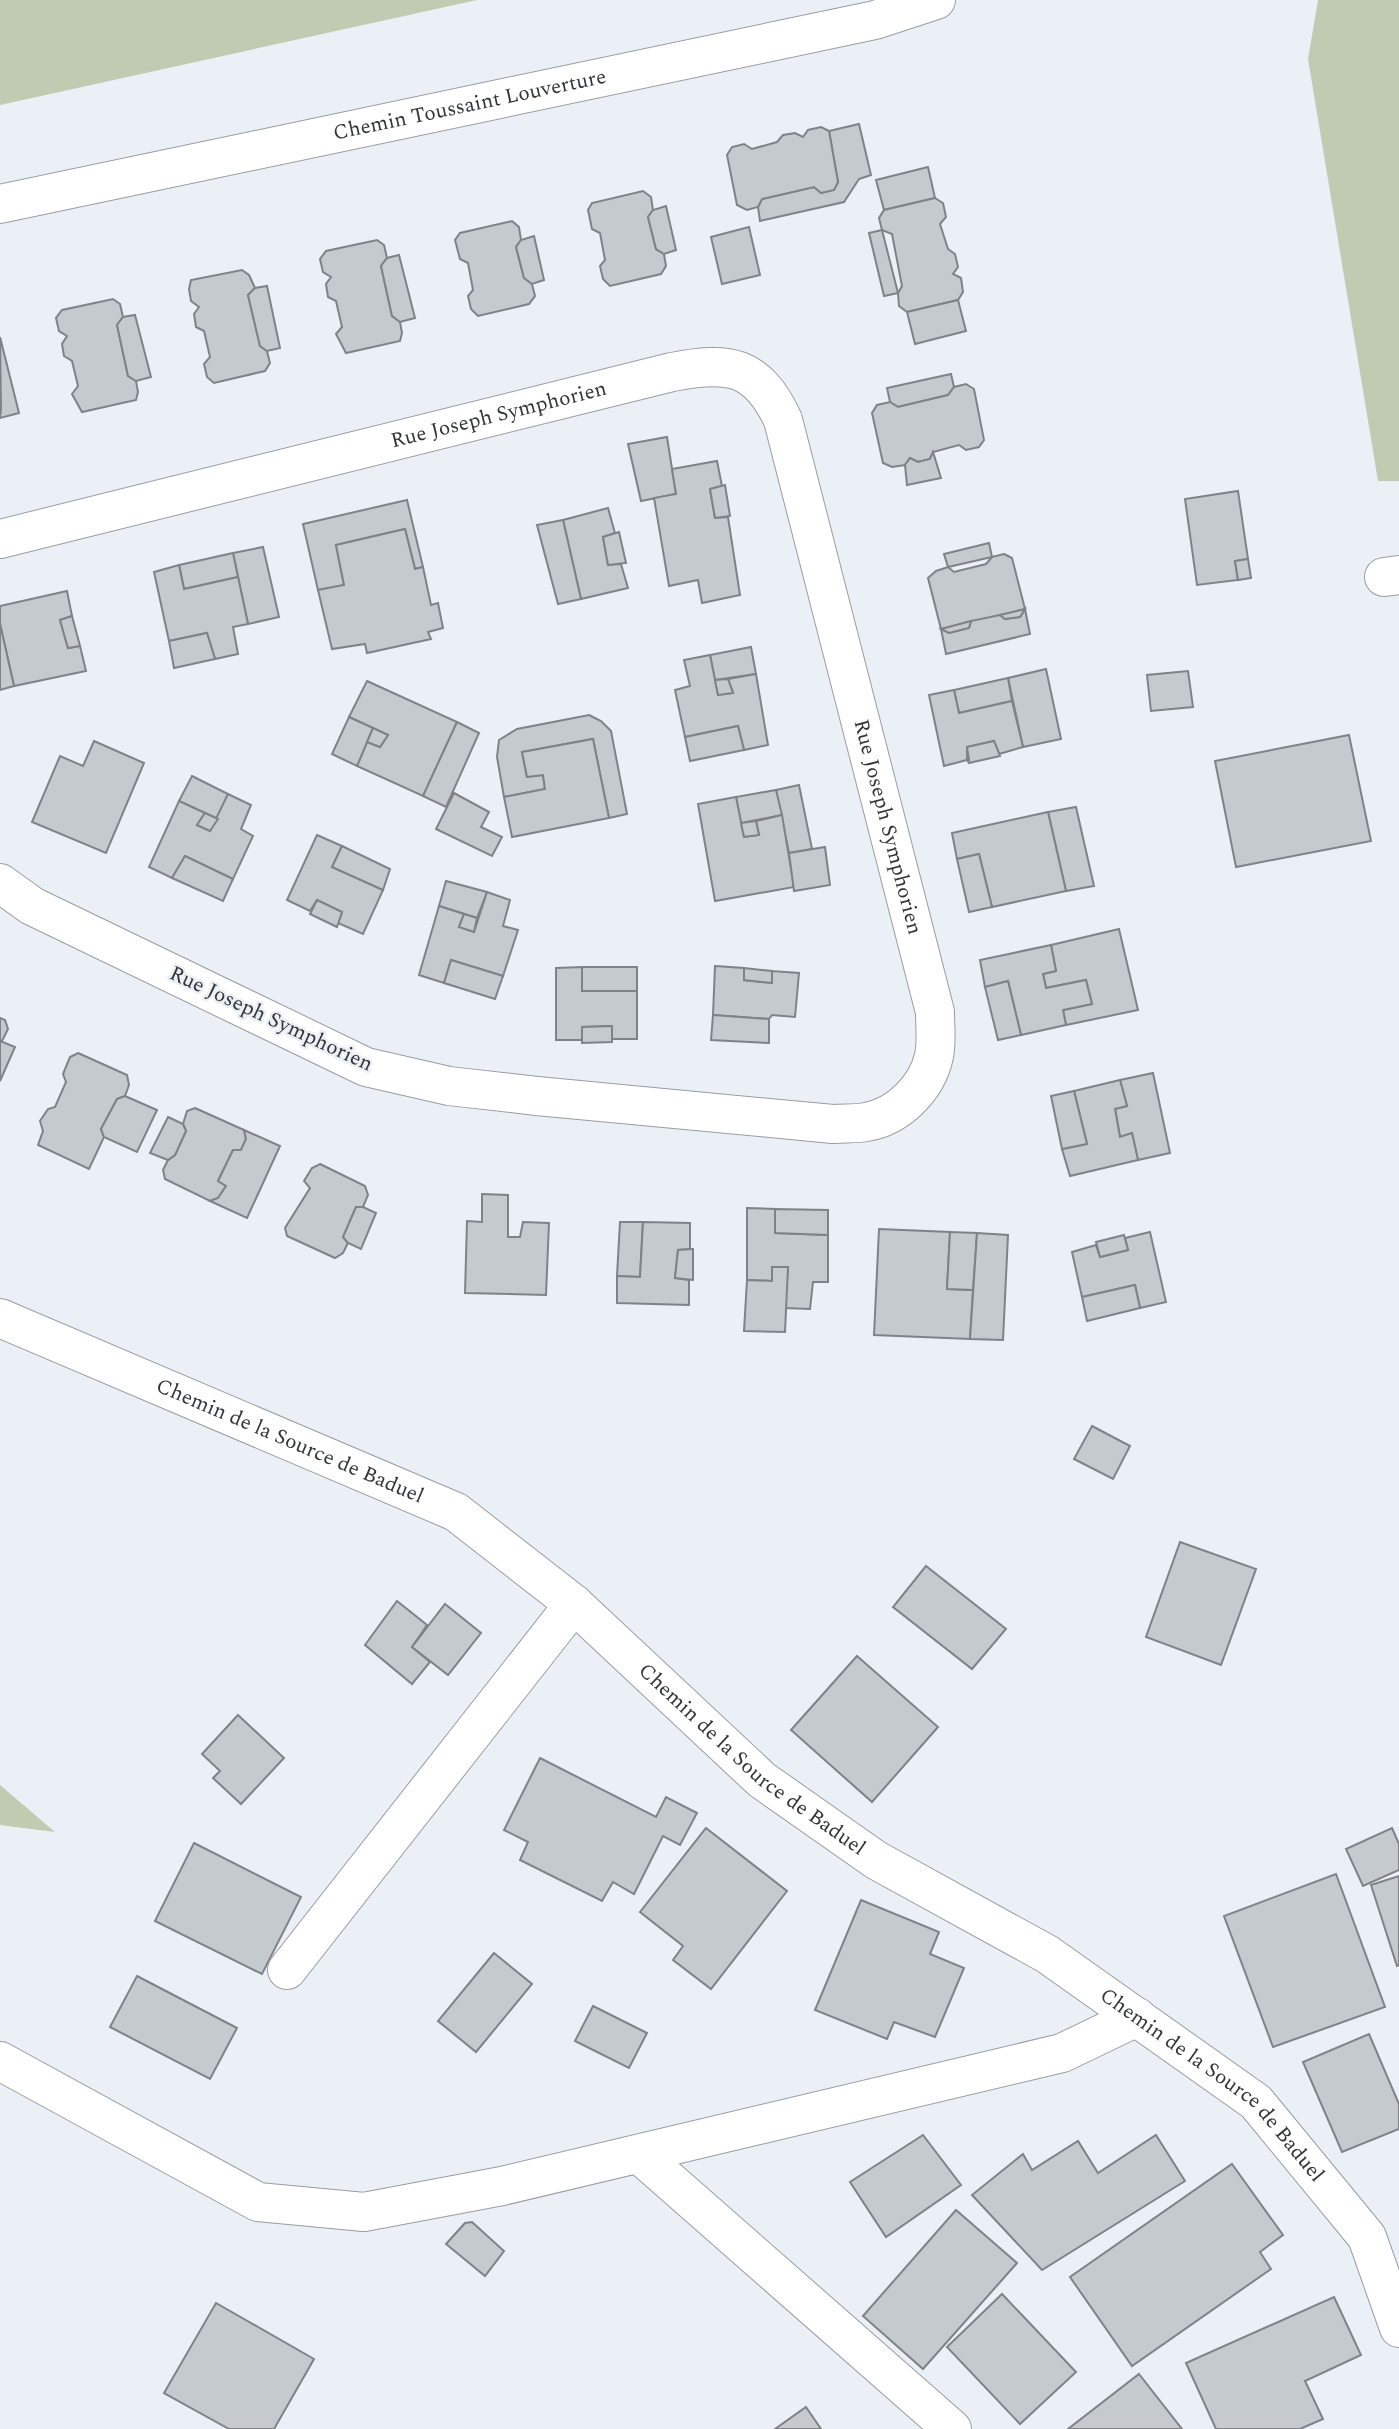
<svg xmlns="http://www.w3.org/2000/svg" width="1399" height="2429" font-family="Spectral,serif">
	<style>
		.green { fill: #c1cbb2 }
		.building { fill: #c5cacf; stroke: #7f8388; stroke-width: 2 }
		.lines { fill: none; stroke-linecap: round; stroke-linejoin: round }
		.minor-casing { stroke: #999da2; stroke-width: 40 }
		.minor { stroke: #fff; stroke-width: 38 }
		.labels { text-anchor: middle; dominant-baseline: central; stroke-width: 5; stroke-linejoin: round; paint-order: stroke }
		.street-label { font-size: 21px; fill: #333537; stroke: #ebf0f6 }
	</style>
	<rect width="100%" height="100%" fill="#ebf0f6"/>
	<g class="green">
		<path d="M0,0h477l-477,105z"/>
		<path d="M1318,0h81v481h-21l-70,-422z"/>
		<path d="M0,1785l55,47 -55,-7z"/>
	</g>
	<g class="building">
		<path d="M859,124l12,51 -12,4 -15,23 -84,19 -2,-14 4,-8 52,-12 7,6 13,-3 4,-8 -9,-51z"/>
		<path d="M821,127l8,4 9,51 -4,8 -13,3 -7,-6 -52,12 -4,8 -11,3 -10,-5 -10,-50 5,-8 12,-3 8,5 25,-7 6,-7 12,-2 8,4 5,-7z"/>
		<path d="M928,167l7,31 -51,12 -8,-30z"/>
		<path d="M643,191l8,6 2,13 -5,7 8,32 8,5 2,12 -5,8 -51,12 -7,-7 -3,-13 5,-6 -5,-27 -8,-4 -4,-19 4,-7z"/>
		<path d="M935,198l8,5 3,14 -6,7 8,25 7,5 3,13 -5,7 8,4 2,14 -5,8 -51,12 -8,-6 -1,-13 4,-7 -10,-52 -10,-4 -3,-12 5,-8z"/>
		<path d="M666,206l10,44 -12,4 -8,-5 -8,-32 5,-7z"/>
		<path d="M512,221l7,6 2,13 -5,7 8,31 8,6 3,12 -6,8 -51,12 -7,-7 -3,-13 5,-6 -5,-27 -8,-4 -5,-19 5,-7z"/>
		<path d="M749,227l11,48 -38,9 -11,-47z"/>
		<path d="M882,230l16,63 -14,3 -15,-63z"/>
		<path d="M534,236l10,44 -12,4 -8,-6 -8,-31 5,-7z"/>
		<path d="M377,240l7,5 3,13 -6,8 11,50 8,6 2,11 -2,8 -54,12 -10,-19 6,-7 -6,-26 -8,-4 -2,-13 5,-7 -8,-5 -3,-13 6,-8z"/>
		<path d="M399,255l16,63 -15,4 -8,-6 -11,-50 6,-8z"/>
		<path d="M242,270l7,5 6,13 -7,7 12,51 7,5 3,12 -5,8 -51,12 -7,-6 -3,-13 6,-7 -6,-26 -8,-4 -2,-13 5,-7 -8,-6 -2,-12 2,-9z"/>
		<path d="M267,286l13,62 -13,3 -7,-5 -12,-51 7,-7z"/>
		<path d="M113,299l7,5 3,13 -6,8 11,51 8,5 2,11 -2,8 -54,12 -10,-18 6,-8 -6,-25 -8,-5 -2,-12 5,-8 -8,-5 -3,-13 6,-8z"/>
		<path d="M958,300l8,31 -51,13 -8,-32z"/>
		<path d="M135,315l16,62 -15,4 -8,-5 -11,-51 6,-8z"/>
		<path d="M0,337l19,76 -19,5 1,-9z"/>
		<path d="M951,374l3,13 -6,8 -50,12 -8,-5 -3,-14z"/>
		<path d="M966,384l8,5 10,51 -5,7 -13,3 -7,-5 -26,7 -3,7 -12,3 -8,-4 -5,7 -13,2 -9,-4 -11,-50 5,-8 13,-3 8,5 50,-12 6,-8z"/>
		<path d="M667,437l9,57 -35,7 -13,-57z"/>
		<path d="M933,452l8,26 -34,7 -2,-20 5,-7 8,4 12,-3z"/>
		<path d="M717,461l5,25 -12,3 5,29 13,-1 12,78 -38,8 -4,-23 -29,6 -15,-88 22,-4 -4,-25z"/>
		<path d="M725,485l5,31 -15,2 -5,-29z"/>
		<path d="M1238,491l10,68 -13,2 3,19 -41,5 -12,-86z"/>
		<path d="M407,500l16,67 -8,2 -10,-40 -69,16 8,40 -26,5 -15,-66z"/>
		<path d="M608,508l7,25 -12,4 5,28 13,-1 7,24 -47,11 -18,-79z"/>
		<path d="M563,520l18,79 -23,5 -21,-79z"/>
		<path d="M405,529l10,40 8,-2 8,38 7,-2 5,25 -15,4 3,7 -64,14 -2,-9 -33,5 -14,-59 26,-5 -8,-40z"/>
		<path d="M619,532l7,31 -18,2 -5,-28z"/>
		<path d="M989,543l3,14 -44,10 -4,-13z"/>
		<path d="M263,547l16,70 -31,7 -15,-71z"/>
		<path d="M233,553l5,24 -54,12 -5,-24z"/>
		<path d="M1004,554l8,4 13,51 -84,20 -13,-51 8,-7 12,-4 6,5 32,-8 6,-7z"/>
		<path d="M1248,559l3,19 -13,2 -3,-19z"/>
		<path d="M179,565l5,24 54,-12 10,47 -15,3 5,27 -23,5 -8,-26 -38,8 -15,-69z"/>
		<path d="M67,591l5,25 -12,4 8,28 12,-2 6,25 -72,15 -14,-62v-18z"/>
		<path d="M1025,609l5,25 -84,20 -5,-25 8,4 20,-5 2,-7 29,-6 5,4 15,-2z"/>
		<path d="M1025,609l-5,8 -15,2 -5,-4z"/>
		<path d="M72,616l8,30 -12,2 -8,-28z"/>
		<path d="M971,621l-2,7 -20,5 -8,-4z"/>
		<path d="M0,624l14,62 -14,4z"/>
		<path d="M207,633l8,26 -41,9 -5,-27z"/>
		<path d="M751,647l5,27 -41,6 -5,-25z"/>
		<path d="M710,655l8,40 15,-2 -5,-14 28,-5 12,71 -24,5 -6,-24 -53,11 -10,-47 15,-4 -6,-26z"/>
		<path d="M1046,669l15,70 -38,8 -15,-69z"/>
		<path d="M1188,671l5,36 -42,4 -4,-36z"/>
		<path d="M1008,678l4,23 -53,12 -5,-23z"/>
		<path d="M728,679l5,14 -15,2 -3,-15z"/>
		<path d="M367,681l90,41 -34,74 -66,-30 10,-24 13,5 8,-12 -39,-18z"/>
		<path d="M954,690l5,23 53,-12 11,46 -24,7 -5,-13 -27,6v13l-23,6 -15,-71z"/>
		<path d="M589,715l12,6 10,10 16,83 -18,4 -16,-79 -71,13 5,25 16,-2 2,14 -41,8 -7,-40 2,-17 18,-11z"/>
		<path d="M349,717l24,11 -16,38 -25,-12z"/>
		<path d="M457,722l22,11 -33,74 -23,-11z"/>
		<path d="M738,726l6,24 -54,11 -5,-24z"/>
		<path d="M373,728l15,7 -8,12 -13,-5z"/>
		<path d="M1349,735l22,106 -135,26 -21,-106z"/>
		<path d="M593,739l16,79 -97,19 -8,-40 41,-8 -2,-14 -16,2 -5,-25z"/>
		<path d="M94,741l50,22 -38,90 -74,-31 28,-66 23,10z"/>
		<path d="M994,741l6,15 -31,7 -2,-3h2l-2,-13z"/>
		<path d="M192,776l36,18 -10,25 -39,-18z"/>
		<path d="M799,785l13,64 -23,4 -13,-63z"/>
		<path d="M776,790l6,25 -41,8 -5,-26z"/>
		<path d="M454,793l35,19 -8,15 21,10 -10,19 -56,-27z"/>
		<path d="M228,794l23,11 -10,24 12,7 -20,43 -48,-23 -13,22 -23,-11 30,-66 26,12 -8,12 13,6z"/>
		<path d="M736,797l8,40 15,-2 -3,-14 26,-6 12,72 -79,14 -17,-97z"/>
		<path d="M1076,807l18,79 -28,5 -18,-79z"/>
		<path d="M1048,812l18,79 -74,16 -13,-53 -22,5 -5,-26z"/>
		<path d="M205,813l13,6 -8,12 -13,-6z"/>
		<path d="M756,821l3,14 -15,2 -3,-14z"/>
		<path d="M317,835l25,11 -10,21 51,23 -20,44 -25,-11 4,-11 -25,-12 -7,11 -23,-11z"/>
		<path d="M342,846l48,23 -7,21 -51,-23z"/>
		<path d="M825,847l5,38 -36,6 -5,-38z"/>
		<path d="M979,854l13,53 -23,5 -12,-53z"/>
		<path d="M185,856l48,23 -10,22 -51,-23z"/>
		<path d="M446,881l41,11 -10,26 -38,-12z"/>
		<path d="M487,892l23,8 -7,26 15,4 -15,46 -52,-16 -7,23 -25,-8 20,-69 25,8 -5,13 15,5z"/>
		<path d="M317,900l25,12 -5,15 -27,-13z"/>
		<path d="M464,914l13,4 -3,14 -15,-5z"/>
		<path d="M1119,929l19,81 -72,15 -3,-15 29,-6 -6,-24 -40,8 -3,-14 13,-3 -5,-26z"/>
		<path d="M1051,945l5,26 -13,3 3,14 40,-8 6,24 -29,6 3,15 -45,10 -13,-54 -23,6 -5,-27z"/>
		<path d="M451,960l52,16 -8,23 -51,-16z"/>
		<path d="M715,966l29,2v12l28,3v-12l27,2 -4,44 -23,-2 -3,4 -56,-4z"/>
		<path d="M582,967v24h55v48h-25v-13l-30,1v13h-26v-72z"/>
		<rect x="582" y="967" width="55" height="24"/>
		<path d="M744,968l28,3v12l-28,-3z"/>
		<path d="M1008,981l13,54 -23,5 -13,-53z"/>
		<path d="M713,1015l56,4v24l-58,-3z"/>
		<path d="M0,1018l5,2 3,9 -6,12h-2z"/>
		<path d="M612,1026v16l-30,1v-16z"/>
		<path d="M0,1041l15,6 -15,34z"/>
		<path d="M78,1053l49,22 2,10 -4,11 -8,3 -16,30 3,8 -15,32 -51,-24 5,-14 -3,-10 8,-12 7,-2 11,-25 -3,-8 7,-17z"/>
		<path d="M1153,1073l17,80 -32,7 -6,-27 -12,4 -5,-28 12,-3 -7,-26z"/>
		<path d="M1120,1080l7,26 -12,3 5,28 12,-4 6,27 -68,16 -8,-27 25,-5 -13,-53z"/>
		<path d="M1074,1091l13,53 -25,5 -11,-53z"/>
		<path d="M125,1096l32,14 -20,42 -33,-15 -3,-8 16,-30z"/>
		<path d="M195,1108l49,22 2,9 -5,11h-8l-15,31 8,5 -8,12 -8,3 -45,-22 -2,-9 5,-10 7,-5 11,-24 -3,-7 4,-13z"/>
		<path d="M168,1117l15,7 3,7 -11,24 -7,5 -18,-7z"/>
		<path d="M244,1130l36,16 -33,72 -37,-17 8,-3 8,-12 -8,-5 15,-31h8l5,-11z"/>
		<path d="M320,1164l45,22 3,9 -5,12h-7l-13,30 5,6 -5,10 -8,5 -48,-22 -2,-8 25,-40 -6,-7 8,-13z"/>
		<path d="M482,1194l26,1v42h12l3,-15 26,1 -3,72 -81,-2 2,-72 15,1z"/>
		<path d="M356,1207h7l13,6 -15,36 -13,-6 -5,-6z"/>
		<path d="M747,1208l28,1v24l53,2v47h-15l-3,27 -25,-1 3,-41h-16v14l-25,-1z"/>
		<path d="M775,1209l53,1v25l-53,-2z"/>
		<path d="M620,1222h23l-3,55 -23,-1z"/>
		<path d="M643,1222l47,1v26l-12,1 -3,28 14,2v25l-72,-2v-27l23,1z"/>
		<path d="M879,1229l71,3 -3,57 26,1 -3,49 -96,-4z"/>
		<path d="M950,1232l27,1 -4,57 -26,-1z"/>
		<path d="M1150,1232l16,70 -26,6 -5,-23 -53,12 -10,-45 24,-7 4,12 28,-7 -3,-12z"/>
		<path d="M977,1233l31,2 -5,105 -33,-1z"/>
		<path d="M1124,1235l4,15 -28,7 -4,-15z"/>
		<path d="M693,1249v31l-18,-2 3,-28z"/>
		<path d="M772,1267h16l-3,65 -41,-1 3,-51 25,1z"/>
		<path d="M1135,1285l5,23 -53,13 -5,-24z"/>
		<path d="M1092,1426l38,20 -17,33 -39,-20z"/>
		<path d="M1180,1542l76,27 -35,96 -75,-28z"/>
		<path d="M926,1566l80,63 -34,40 -79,-62z"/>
		<path d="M397,1601l30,24 -15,22 18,15 -18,22 -47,-39z"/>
		<path d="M445,1604l36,29 -33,42 -36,-28z"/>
		<path d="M857,1656l81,71 -66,75 -81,-72z"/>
		<path d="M238,1715l46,43 -43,46 -28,-26 7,-7 -18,-17z"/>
		<path d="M540,1758l116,59 10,-20 31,16 -17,32 -17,-9 -29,58 -21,-12 -11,19 -82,-41 8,-18 -24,-12z"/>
		<path d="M706,1828l81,63 -76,98 -38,-29 10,-14 -43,-34z"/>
		<path d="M1392,1828l7,16v26l-36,16 -17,-37z"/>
		<path d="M194,1843l107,54 -39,77 -107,-53z"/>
		<path d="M1336,1874l49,133 -112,40 -49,-131z"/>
		<path d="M1399,1876v89l-2,1 -26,-81z"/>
		<path d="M861,1900l78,32 -9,22 34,14 -29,69 -41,-15 -7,17 -72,-29z"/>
		<path d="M494,1953l38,31 -56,68 -38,-31z"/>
		<path d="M137,1976l100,52 -27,51 -100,-52z"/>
		<path d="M593,2006l54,27 -18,35 -54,-27z"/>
		<path d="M1369,2034l30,70v25l-57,23 -39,-90z"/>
		<path d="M923,2135l38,50 -75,52 -36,-55z"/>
		<path d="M1156,2135l29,46 -143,89 -70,-75 51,-41 9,16 46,-29 20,32z"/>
		<path d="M1232,2164l51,71 -23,17 11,17 -139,97 -62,-89z"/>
		<path d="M956,2210l61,53 -94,106 -60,-53z"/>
		<path d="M472,2222l32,29 -19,25 -39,-32 19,-21z"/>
		<path d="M1002,2294l74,78 -56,52 -73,-77z"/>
		<path d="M1334,2297l27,58 -56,26 18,38 -23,10h-84l-30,-66z"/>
		<path d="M216,2303l98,56 -40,70h-45l-65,-36z"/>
		<path d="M1139,2374l43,55h-114z"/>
		<path d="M806,2407l15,22h-46z"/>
	</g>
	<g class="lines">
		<g class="minor-casing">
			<g id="minor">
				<path id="s1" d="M0,204l875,-184 61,-20"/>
				<path id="s2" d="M0,539l672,-167c56,-11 85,-8 111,48l152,592c0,15 2,30 -1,44 -7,32 -36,61 -68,66 -10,2 -22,1 -33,2l-296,-28 -88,-10 -83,-19 -334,-161 -32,-23"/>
				<path d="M1384,577l15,-2"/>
				<path id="s3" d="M0,1318l456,194 118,92 188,176 114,80 171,94 209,148 111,135 32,91"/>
				<path d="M287,1970l287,-366"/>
				<path d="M0,2061l258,141 106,10 138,-26 560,-133 75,-36"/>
				<path d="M639,2154l313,275"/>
			</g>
		</g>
		<use href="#minor" class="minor"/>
	</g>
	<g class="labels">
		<g class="street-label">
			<text stroke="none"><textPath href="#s1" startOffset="480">Chemin Toussaint Louverture</textPath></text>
			<text stroke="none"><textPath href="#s2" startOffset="514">Rue Joseph Symphorien</textPath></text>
			<text stroke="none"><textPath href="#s2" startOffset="1248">Rue Joseph Symphorien</textPath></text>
			<text transform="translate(271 1019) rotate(25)">Rue Joseph Symphorien</text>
			<text stroke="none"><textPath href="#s3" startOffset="315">Chemin de la Source de Baduel</textPath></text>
			<text stroke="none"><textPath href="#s3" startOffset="882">Chemin de la Source de Baduel</textPath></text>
			<text stroke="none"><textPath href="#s3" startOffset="1449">Chemin de la Source de Baduel</textPath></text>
		</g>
	</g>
</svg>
